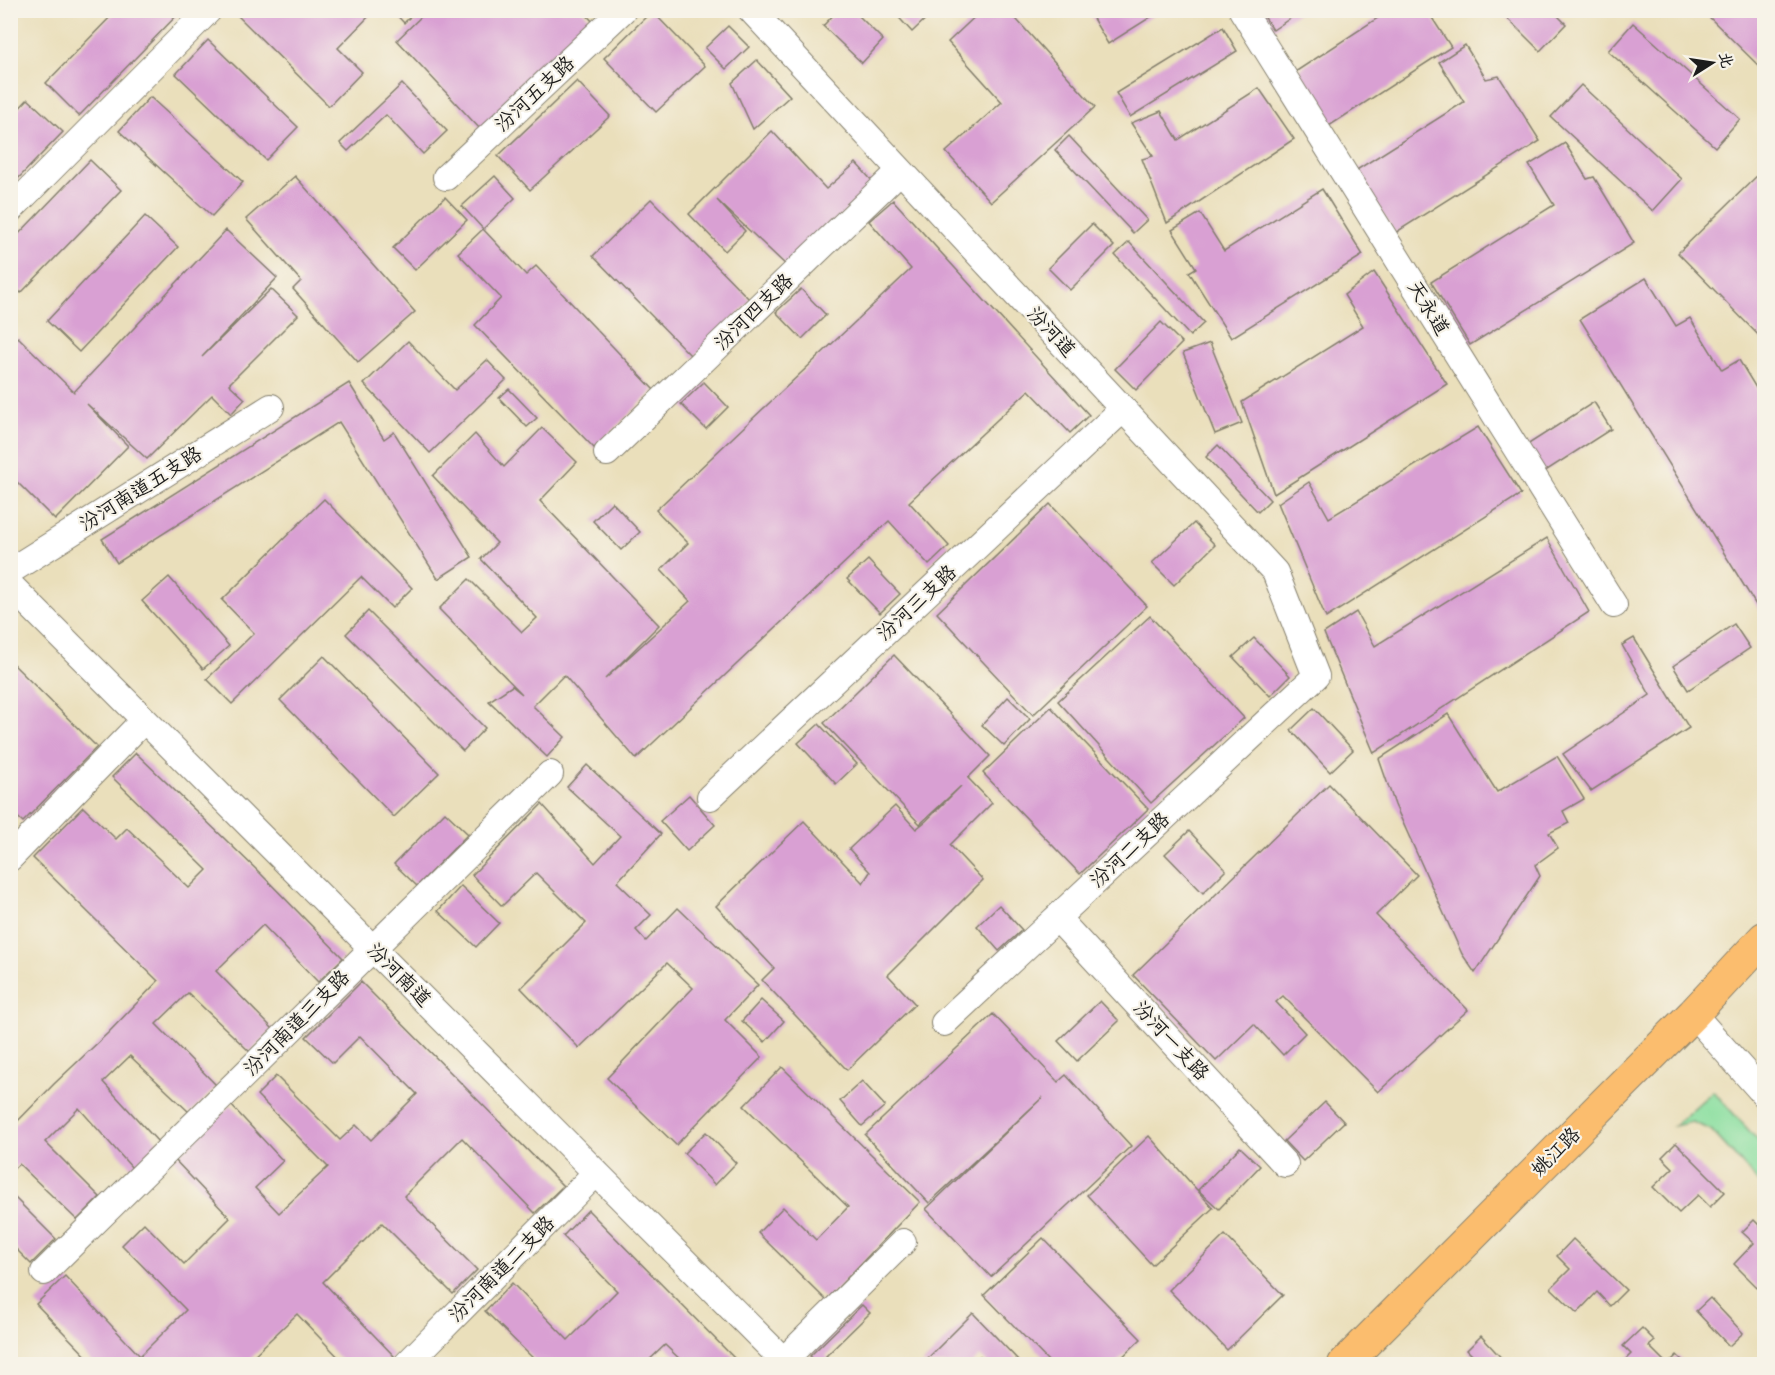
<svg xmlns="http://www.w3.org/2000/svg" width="1775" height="1375" font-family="'Balsamiq Sans','LXGW WenKai TC',sans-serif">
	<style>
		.green { fill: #8cdfa0; stroke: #547e5e; stroke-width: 1.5 }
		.building { fill: #d9a0d3 }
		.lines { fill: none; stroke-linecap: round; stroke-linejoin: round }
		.minor-casing { stroke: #837e6c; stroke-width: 28 }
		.major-casing { stroke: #837e6c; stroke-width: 34 }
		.minor { stroke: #fff; stroke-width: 26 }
		.major { stroke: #fbbd6e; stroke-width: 32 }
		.labels { text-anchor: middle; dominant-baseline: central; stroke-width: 4.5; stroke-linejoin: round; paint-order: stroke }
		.street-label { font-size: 20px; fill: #1c1c1c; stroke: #f7f3e8 }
	</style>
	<rect width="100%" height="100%" fill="#f7f3e8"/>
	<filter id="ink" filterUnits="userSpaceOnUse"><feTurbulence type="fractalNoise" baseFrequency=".0167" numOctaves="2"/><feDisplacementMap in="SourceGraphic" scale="12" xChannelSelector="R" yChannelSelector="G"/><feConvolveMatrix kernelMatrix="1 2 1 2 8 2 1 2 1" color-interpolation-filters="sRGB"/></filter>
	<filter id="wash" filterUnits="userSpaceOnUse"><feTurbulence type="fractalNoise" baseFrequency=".008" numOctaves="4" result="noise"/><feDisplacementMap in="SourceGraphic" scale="24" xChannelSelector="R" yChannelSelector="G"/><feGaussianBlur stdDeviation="1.35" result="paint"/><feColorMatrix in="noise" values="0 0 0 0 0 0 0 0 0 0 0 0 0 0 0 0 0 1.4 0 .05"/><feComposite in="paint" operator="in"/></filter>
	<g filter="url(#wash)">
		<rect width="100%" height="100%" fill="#eadfbb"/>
		<path class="green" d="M1713,1091l51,56v41l-53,-58 -19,-8 -18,4z"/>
		<g id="blocks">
			<g class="building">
				<path d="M117,10h65l-103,106 -33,-33z"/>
				<path d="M241,10h134l-37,38 24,24 -33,34 -92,-91z"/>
				<path d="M392,10h25l-13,13z"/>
				<path d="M428,10h154l12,13 -113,107 -84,-90z"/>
				<path d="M838,10h15l30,30 -21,23 -39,-37z"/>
				<path d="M892,10h43l-23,22z"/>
				<path d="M982,10h26l87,97 -104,95 -45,-50 56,-50 -54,-60z"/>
				<path d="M1088,10h74l-54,34z"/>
				<path d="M1260,10h42l-29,20z"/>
				<path d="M1385,10h42l24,37 -122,79 -34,-54 92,-60z"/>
				<path d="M1499,10h53l14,14 -26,27z"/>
				<path d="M1702,10h53l9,9v52z"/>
				<path d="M652,11l53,55 -49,46 -52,-54z"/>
				<path d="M1633,23l107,96 -25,28 -107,-96z"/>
				<path d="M728,26l21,21 -23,22 -21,-21z"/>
				<path d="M1223,27l14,24 -107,66 -14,-24z"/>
				<path d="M208,40l90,87 -32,33 -90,-86z"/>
				<path d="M1465,45l21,34 13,-3 41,65 -145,92 -40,-62 109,-69 -25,-40z"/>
				<path d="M757,60l33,36 -37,33 -21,-46z"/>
				<path d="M577,81l33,35 -80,74 -32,-34z"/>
				<path d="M402,84l45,47 -24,23 -37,-39 -38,36 -8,-8z"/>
				<path d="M1581,85l101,94 -29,32 -102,-94z"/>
				<path d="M1259,88l35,51 -127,84 -25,-64 11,-3 -22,-33 30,-12 17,29z"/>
				<path d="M150,97l93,85 -31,34 -93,-85z"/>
				<path d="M28,99l35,33 -53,55v-69z"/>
				<path d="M772,131l54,58 30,-26 19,21 -88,82 -70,-66 28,31 -20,20 -36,-37z"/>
				<path d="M1069,136l78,84 -14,13 -78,-83z"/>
				<path d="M1565,143l22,36 7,-2 40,66 -164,102 -39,-63 123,-77 -25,-40z"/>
				<path d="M90,160l31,30 -100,103 -11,-10v-40z"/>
				<path d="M1764,169v172l-86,-88z"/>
				<path d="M295,176l120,136 -57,50 -65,-73 8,-8 -55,-62z"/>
				<path d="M495,176l20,22 -32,31 -21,-23z"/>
				<path d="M1322,189l41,66 -132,83 -42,-66 7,-4 -24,-38 28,-17 24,38z"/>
				<path d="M445,197l22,23 -52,50 -22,-22z"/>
				<path d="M651,199l100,102 -58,57 -100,-102z"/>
				<path d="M893,200l196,215 -19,18 -41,-43 -120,112 40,44 -20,19 -40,-44 -253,238 -72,-84 -31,31 32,31 -18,20 -58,-56 23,-15 10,8 -83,-85 30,-30 53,53 15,-14 -56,-59 16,-16 -64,-67 42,-42 29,33 38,-39 35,34 -37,39 119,124 -54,54 85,-78 -29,-31 27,-27 -32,-33 255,-241 -42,-48z"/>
				<path d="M145,216l33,31 -99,105 -32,-31z"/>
				<path d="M1092,224l22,22 -44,44 -22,-22z"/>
				<path d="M483,229l43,46 10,-9 118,124 -60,58 -119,-123 26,-27 -43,-45z"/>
				<path d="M226,230l51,48 -75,79 69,-68 27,26 -69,69 16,15 -14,15 -19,-19 -65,64 -60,-55 41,42 -73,74 -45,-45v-130l8,-8 56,55z"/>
				<path d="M1129,242l75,81 -14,13 -75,-81z"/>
				<path d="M1374,272l73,112 -173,110 -32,-92 121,-76 -19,-31z"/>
				<path d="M1646,278l30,48 14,-8 32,52 17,-10 25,41v217l-184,-299z"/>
				<path d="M801,289l25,26 -24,24 -26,-27z"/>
				<path d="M1161,322l21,21 -46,47 -21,-21z"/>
				<path d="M408,341l47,49 32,-30 19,20 -76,73 -66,-69z"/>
				<path d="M1210,343l32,80 -27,11 -32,-81z"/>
				<path d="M704,382l24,25 -22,22 -25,-25z"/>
				<path d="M349,383l35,56 10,-7 78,125 -34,22 -99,-157 -222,141 -15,-24z"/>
				<path d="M509,389l28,29 -10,9 -28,-29z"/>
				<path d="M1594,402l17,27 -67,43 -17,-27z"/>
				<path d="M1478,427l43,67 -195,124 -48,-115 31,-21 20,36z"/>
				<path d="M1218,445l52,55 -12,12 -52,-55z"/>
				<path d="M324,499l88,89 -20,20 -31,-31 -129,127 -25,-25 47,-46 -32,-33z"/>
				<path d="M612,502l28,30 -19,18 -28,-29z"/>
				<path d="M1050,504l97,102 -114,109 -96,-102z"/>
				<path d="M1194,523l21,22 -41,40 -22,-22z"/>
				<path d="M1547,538l42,74 -215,141 -50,-120 32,-21 19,34z"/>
				<path d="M868,560l32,34 -20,19 -33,-34z"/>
				<path d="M169,577l60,69 -26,23 -61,-68z"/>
				<path d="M368,611l117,117 -22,23 -117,-117z"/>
				<path d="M1150,616l94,102 -93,85 -93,-102z"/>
				<path d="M1734,624l16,24 -62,42 -15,-24z"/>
				<path d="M1254,638l36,38 -20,20 -37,-39z"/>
				<path d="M1634,638l55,90 -98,63 -28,-37 87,-59 -28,-50z"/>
				<path d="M894,655l96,101 -22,22 24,25 -42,42 33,35 -95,95 27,29 -68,66 -85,-90 12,-12 -58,-62 88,-85 59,62 7,-11 -21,-23 46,-43 21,23 10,-8 35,-35 -41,38 -96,-101z"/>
				<path d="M324,656l115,117 -45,44 -114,-117z"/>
				<path d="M10,661l87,86 -74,75 -13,-12z"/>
				<path d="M1008,697l22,22 -26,27 -22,-21z"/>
				<path d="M1051,707l97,102 -68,65 -97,-101z"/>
				<path d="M1314,708l39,42 -23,22 -39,-42z"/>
				<path d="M1448,714l49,78 60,-36 27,43 -21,12 6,12 -20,10 9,15 -23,17 5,11 -65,97 -13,-19 -67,-149 -16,-46z"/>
				<path d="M819,724l38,40 -21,20 -38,-41z"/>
				<path d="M136,753l125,121 82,84 -25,24 -55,-57 -47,46 57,58 -23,23 -62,-59 -32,31 61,62 -27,27 -60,-57 -27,26 56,61 -27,25 -53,-60 -34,34 55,55 -23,23 -58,-56 -9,8v-43l44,-45 54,-51 50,-52 -125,-123 50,-51 33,32 11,-11 62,60 18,-18 -95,-93z"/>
				<path d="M587,765l74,69 -44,48 34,33 -15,15 10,11 32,-33 80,77 -33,35 37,37 -86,88 -69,-67 86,-90 -26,-25 -88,85 -58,-60 65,-65 -50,-50 -34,33 -30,-31 70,-71 53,59 25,-27 -53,-49z"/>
				<path d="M1329,784l88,91 -41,40 92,95 -90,82 -95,-96 -7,6 29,31 -22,22 -29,-31 -38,37 -83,-86z"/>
				<path d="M689,795l26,30 -28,26 -27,-30z"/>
				<path d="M445,812l23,22 -51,52 -23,-22z"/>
				<path d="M1189,831l37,39 -23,23 -38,-39z"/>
				<path d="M461,886l38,37 -23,24 -38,-36z"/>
				<path d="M999,905l23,25 -23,21 -22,-25z"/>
				<path d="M361,982l202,204 -28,27 -73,-75 -58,58 73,74 -24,24 -71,-71 -59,59 71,74 -9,8h-40l-48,-50 -52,50h-151l-58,-60 29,-28 75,80 46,-46 -64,-65 22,-22 40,41 46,-46 -56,-59 57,-54 52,56 -28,27 24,25 49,-46 -71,-72 19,-19 64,64 16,-15 15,15 46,-46 -57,-58 -27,27 -27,-26z"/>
				<path d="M761,1000l23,21 -19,21 -23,-21z"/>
				<path d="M1100,1001l19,20 -42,40 -19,-20z"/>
				<path d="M993,1014l65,68 8,-7 65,71 -140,131 -65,-68 117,-112 -114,106 -64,-68z"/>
				<path d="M782,1067l138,135 -94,98 -68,-67 25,-26 33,33 32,-33 -104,-101z"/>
				<path d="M862,1081l23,25 -23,20 -22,-25z"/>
				<path d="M1325,1102l19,20 -41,39 -19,-20z"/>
				<path d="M706,1132l30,31 -21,22 -31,-32z"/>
				<path d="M1149,1136l64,72 -61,57 -65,-70z"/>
				<path d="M1676,1143l49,49 -15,15 -12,-12 -19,18 -26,-26 20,-19 -11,-11z"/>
				<path d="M1240,1147l20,19 -41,43 -21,-19z"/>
				<path d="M10,1193l46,46 -25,25 -21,-21z"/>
				<path d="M588,1210l81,82 71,72h-55l-20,-19 -20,19h-106l-54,-53 27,-28 56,57 49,-49 -54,-55z"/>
				<path d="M1754,1220l10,10v55l-4,5 -26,-26 20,-21 -12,-11z"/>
				<path d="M1225,1235l58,60 -56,55 -58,-60z"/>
				<path d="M1043,1238l98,101 -26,25h-64l-67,-69z"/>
				<path d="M1573,1239l53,51 -16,16 -13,-14 -20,21 -26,-25 19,-19 -13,-13z"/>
				<path d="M1710,1298l33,35 -14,13 -33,-35z"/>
				<path d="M862,1305l8,8 -44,43 8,8h-15l-9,-8z"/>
				<path d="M973,1313l45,47 -5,4h-24l-9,-8 -9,8h-49z"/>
				<path d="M1642,1328l13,13 -6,5 18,18h-46l10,-10 -8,-8z"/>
				<path d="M1481,1336l26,28h-26l-14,-14z"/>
				<path d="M1677,1355l9,9h-18z"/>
			</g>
		</g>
	</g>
	<g filter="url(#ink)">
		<use href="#blocks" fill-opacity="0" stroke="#837e6c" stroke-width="1.5"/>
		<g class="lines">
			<g class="minor-casing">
				<g id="minor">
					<path d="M751,10l524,562 41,104 -372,347"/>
					<path d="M1242,10l372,595"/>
					<path d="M446,177l177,-167"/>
					<path d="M10,210l198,-199"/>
					<path d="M607,453l293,-282"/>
					<path d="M10,571l261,-164"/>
					<path d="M10,585l777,779"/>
					<path d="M710,797l413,-388"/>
					<path d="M10,858l134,-138"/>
					<path d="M1057,918l228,246"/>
					<path d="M1693,1014l71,80"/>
					<path d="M44,1272l506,-498"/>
					<path d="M407,1364l189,-191"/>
					<path d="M780,1364l123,-122"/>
				</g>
			</g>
			<g class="major-casing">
				<path id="major" d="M1344,1364l349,-350 71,-76"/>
			</g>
			<use href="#minor" class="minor"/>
			<use href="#major" class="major"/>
		</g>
	</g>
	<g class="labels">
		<g class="street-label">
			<text transform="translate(535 94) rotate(-43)">汾河五支路</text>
			<text transform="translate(1428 308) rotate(58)">天永道</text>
			<text transform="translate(754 312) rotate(-44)">汾河四支路</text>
			<text transform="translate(1051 332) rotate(47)">汾河道</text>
			<text transform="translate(141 489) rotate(-32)">汾河南道五支路</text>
			<text transform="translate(917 603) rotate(-43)">汾河三支路</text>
			<text transform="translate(1130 850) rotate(-43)">汾河二支路</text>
			<text transform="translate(399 975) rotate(45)">汾河南道</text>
			<text transform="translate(297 1023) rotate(-45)">汾河南道三支路</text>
			<text transform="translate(1171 1041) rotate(47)">汾河一支路</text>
			<text transform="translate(1556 1152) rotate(-45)">姚江路</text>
			<text transform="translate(502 1269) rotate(-45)">汾河南道二支路</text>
		</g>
	</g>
	<rect width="1775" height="1375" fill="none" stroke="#f7f3e8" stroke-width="36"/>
	<g transform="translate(1712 63) rotate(78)" stroke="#f7f3e8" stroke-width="4.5" paint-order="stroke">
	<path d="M0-4.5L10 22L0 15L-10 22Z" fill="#1c1c1c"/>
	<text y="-9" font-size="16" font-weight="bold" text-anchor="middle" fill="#1c1c1c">北</text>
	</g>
</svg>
